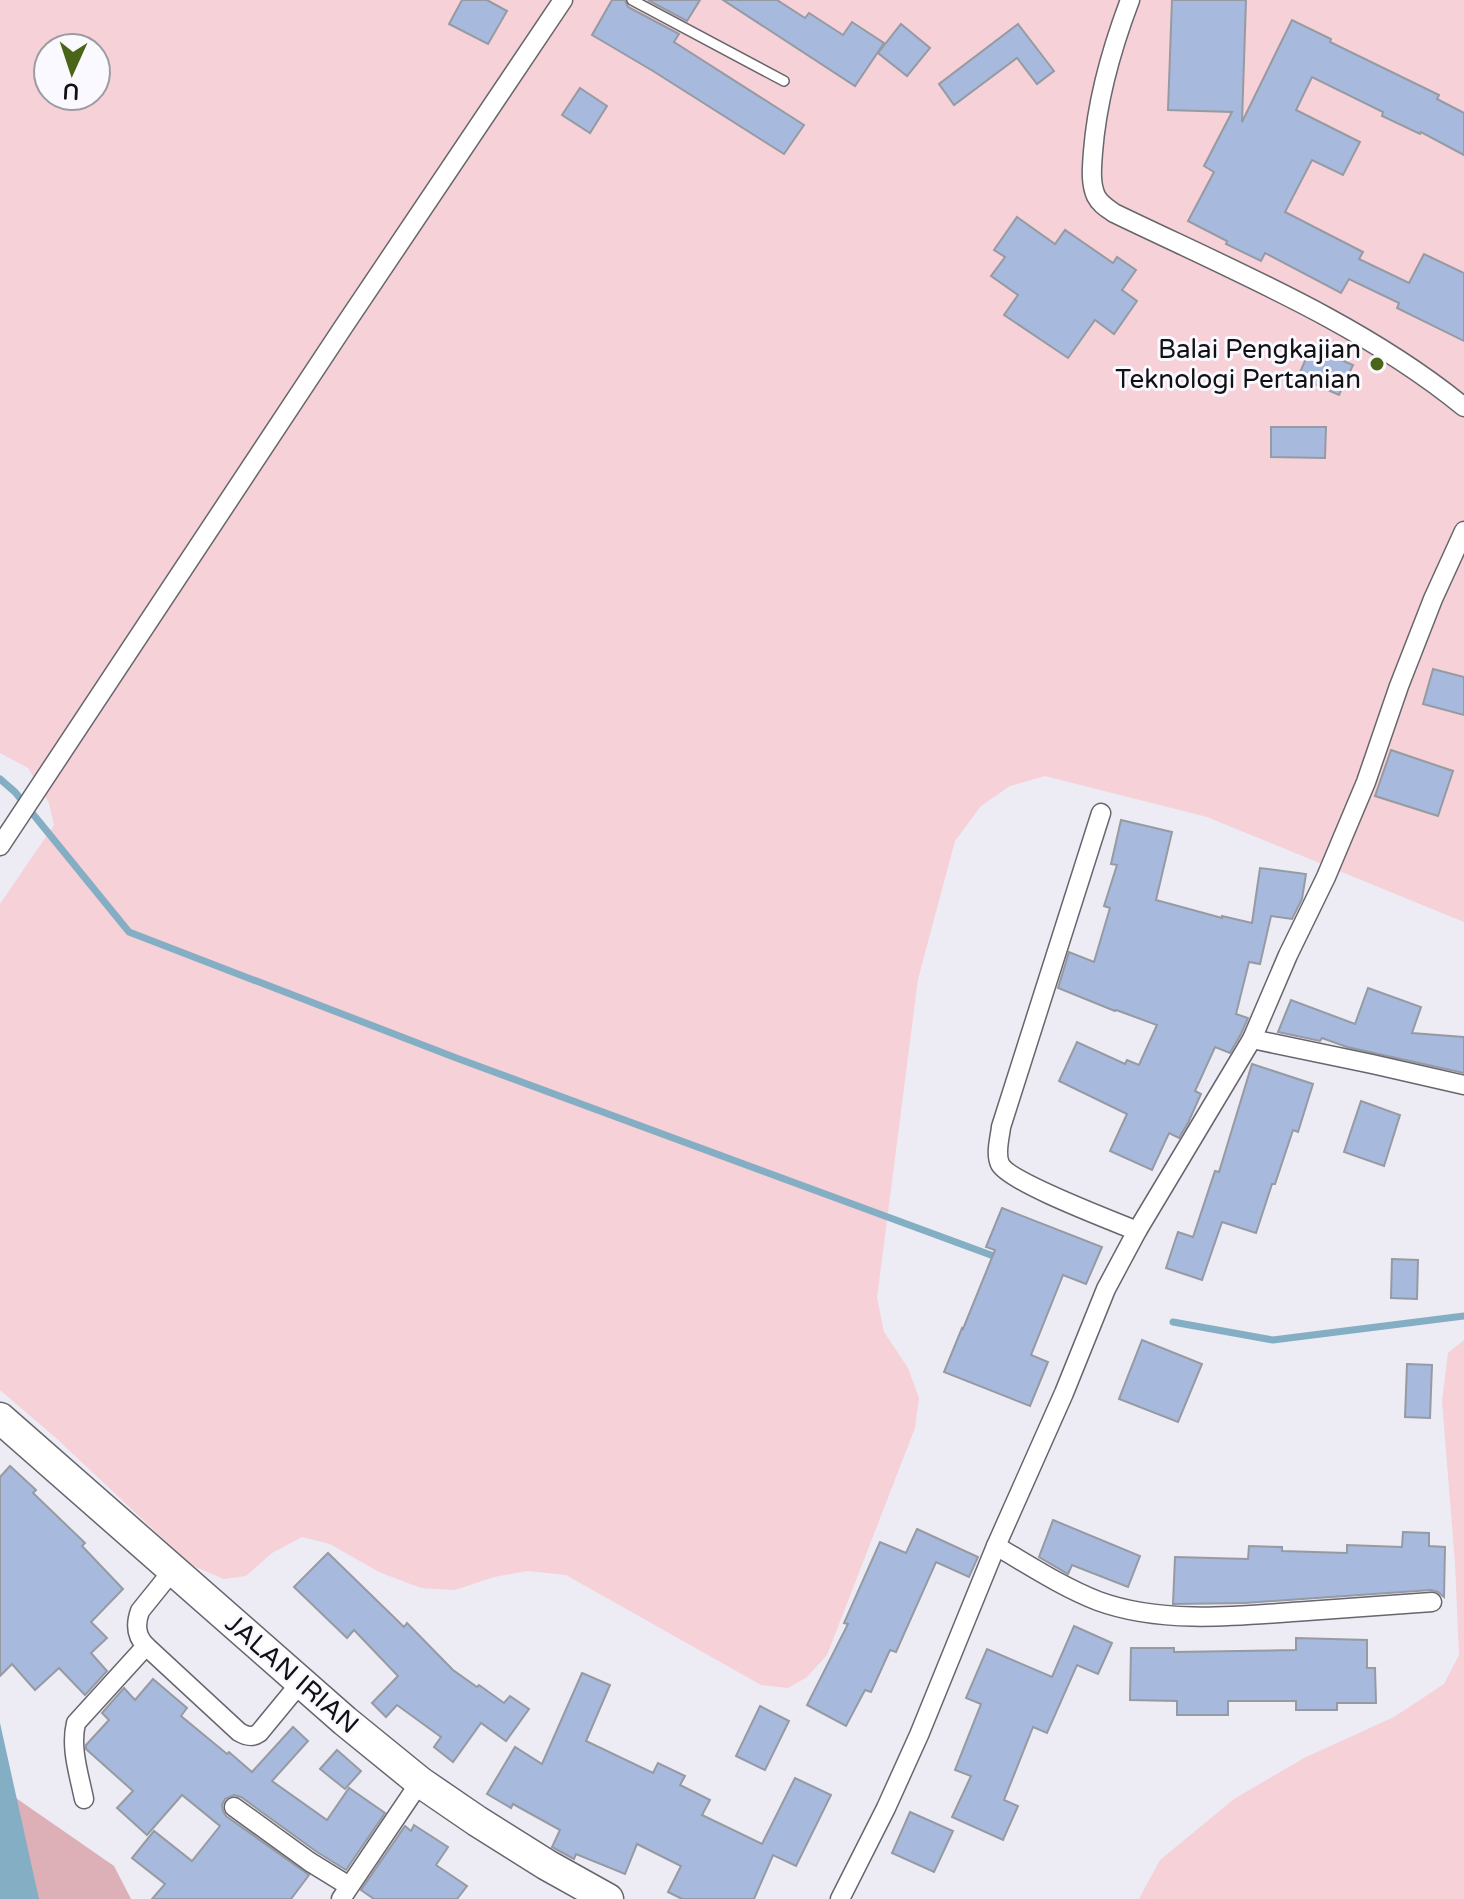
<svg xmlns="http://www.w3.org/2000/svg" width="1464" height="1899" font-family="'Varela Round',sans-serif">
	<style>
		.green { fill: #f6d1d7; fill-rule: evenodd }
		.forest { fill: #ddafb7 }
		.water { fill: #84aec3 }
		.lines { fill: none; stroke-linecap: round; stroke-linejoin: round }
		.stream { stroke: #84aec3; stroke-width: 7 }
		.building { fill: #a7b9dd; stroke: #969aa2; stroke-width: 2 }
		.service-casing { stroke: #67656d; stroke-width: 12 }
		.minor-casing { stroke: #67656d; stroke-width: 21 }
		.primary-casing { stroke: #67656d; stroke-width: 33 }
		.service { stroke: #fff; stroke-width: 9 }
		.minor { stroke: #fff; stroke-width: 18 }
		.primary { stroke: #fff; stroke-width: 30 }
		.poi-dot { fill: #4a6517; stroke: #faf9ff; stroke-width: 3 }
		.labels { text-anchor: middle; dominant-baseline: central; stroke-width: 6; stroke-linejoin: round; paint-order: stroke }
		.poi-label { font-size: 26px; fill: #111013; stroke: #faf9ff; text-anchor: end }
		.street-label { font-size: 26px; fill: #111013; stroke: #faf9ff }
	</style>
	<rect width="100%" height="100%" fill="#edebf4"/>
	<g class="green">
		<path d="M0,0h1464v922l-257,-105 -162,-41 -35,10 -29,20 -26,35 -37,138 -41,319 7,34 24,36 11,30 -4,30 -88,227 -20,22 -19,11 -27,-3 -195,-110 -39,-4 -33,6 -39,13 -34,-2 -42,-16 -49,-28 -28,-7 -30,16 -26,23 -22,3 -33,-14 -135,-127 -56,-48v-486l54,-79 -5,-22 -21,-35 -28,-15zM48,48h48v48h-48z"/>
		<path d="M1464,1340v559h-325l21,-39 74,-61 70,-41 90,-41 50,-33 15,-29 -4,-92 -13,-162 6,-48z"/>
	</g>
	<path class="forest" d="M0,1787l114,79 17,33h-131z"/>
	<path class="water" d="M0,1723l39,176h-39z"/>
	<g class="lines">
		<g class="stream">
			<path d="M0,779l15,13 114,140 330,127 540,199"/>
			<path d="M1173,1322l100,18 191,-24"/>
		</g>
	</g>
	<g class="building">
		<path d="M462,0h25l20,11 -19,33 -39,-20z"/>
		<path d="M612,0h13l3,7 51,27 -5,8 130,83 -20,29 -131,-83 -61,-36z"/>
		<path d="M648,0h52l-13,21z"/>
		<path d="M723,0h54l28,18 4,-5 34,22 9,-13 32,21 -29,43z"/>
		<path d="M1172,0h74l-4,122 50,-102 39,19 -1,3 109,53 -2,4 27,14v42l-43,-23 -1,2 -38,-18 1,-4 -71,-35 -16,33 64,32 -17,33 -31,-15 -27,52 78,40 -4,7 50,24 15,-29 40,19v68l-67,-33 2,-5 -50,-24 -8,14 -76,-40 -4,8 -35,-17 1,-3 -39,-20 26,-49 -10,-6 28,-54 -64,-2z"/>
		<path d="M901,24l29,24 -23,28 -29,-23z"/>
		<path d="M1018,24l36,47 -17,13 -20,-26 -63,47 -15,-21z"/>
		<path d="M580,88l27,18 -17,27 -28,-18z"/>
		<path d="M1017,217l38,27 10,-14 48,33 4,-6 19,13 -14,20 15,11 -23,33 -19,-14 -27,38 -64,-43 14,-20 -27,-19 14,-19 -11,-7z"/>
		<path d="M1311,347l42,18 -14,30 -41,-18z"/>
		<path d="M1271,427h55l-1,31 -54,-1z"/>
		<path d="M1433,669l31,8v38l-41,-11z"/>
		<path d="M1391,750l62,21 -15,45 -63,-20z"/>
		<path d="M1121,820l51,12 -16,68 66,18v-2l30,7 8,-55 46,6 -4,25 -10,20 -21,-3 -11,48 -11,-2 -13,52 12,4 -7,16 -11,19 -15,-6 -20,44 6,3 -13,29 -9,15 -10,-5 -17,37 -42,-19 17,-37 -68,-33 18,-39 48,22 2,-4 12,5 18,-40 -41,-15 -1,1 -57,-23 11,-36 25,10 16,-54 -6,-2 13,-41 -6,-1z"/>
		<path d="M1368,988l53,19 -9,26 52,4v36l-117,-26 -25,-9 -2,3 -42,-9 13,-32 64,24z"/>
		<path d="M1252,1064l61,20 -15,48 -5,-2 -18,54h-3l-16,49 -34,-11 -20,58 -36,-12 12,-36 15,5 22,-66 4,1z"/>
		<path d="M1361,1101l39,14 -16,51 -40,-14z"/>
		<path d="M1002,1208l100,39 -16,37 -23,-9 -32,80 17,7 -18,44 -86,-34 18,-44 1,1 32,-79 -9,-3z"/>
		<path d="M1392,1259l26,1 -1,39 -26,-1z"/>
		<path d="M1142,1340l60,24 -24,58 -59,-23z"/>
		<path d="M1407,1364l25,1 -2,53 -25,-1z"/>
		<path d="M10,1466l26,24 -3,3 52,50 -3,3 41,43 -32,33 16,16 -16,15 16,18 -22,24 -26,-27 -24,22 -23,-26 -12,12v-199z"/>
		<path d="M1053,1520l87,36 -12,31 -56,-22 -4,9 -29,-17z"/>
		<path d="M917,1529l61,28 -9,20 -33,-15 -40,90 -6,-2 -19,42 -6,-2 -19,36 -39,-21 41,-81 -4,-1 36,-81 26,11z"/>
		<path d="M1403,1532l26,1v13l16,1 -1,50 -6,-5 -7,-2 -186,13 -72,1 2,-47 73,2 1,-13 33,1v4l65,2v-8l55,2z"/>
		<path d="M328,1553l76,74 3,-4 46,47 24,17 2,-2 25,18 6,-7 19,13 -23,32 -25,-18 -28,39 -19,-15 7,-10 -44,-32 -11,12 -14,-14 26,-27 -44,-46 -7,8 -53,-51z"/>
		<path d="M1074,1626l38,17 -14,31 -21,-9 -30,68 -14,-6 -29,73 14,6 -15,34 -51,-23 19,-41 -16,-6 26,-66 -15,-6 21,-49 65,28z"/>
		<path d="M1296,1638l71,2v28h8l1,35h-39v7h-41v-9h-68v14h-51v-14l-47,-1 1,-52h43v4l122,-2z"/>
		<path d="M582,1673l28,12 -24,56 67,32 5,-10 27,13 -5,9 30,15 -8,15 60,29 33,-66 36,17 -35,71 -23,-11 -19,44h-72l-14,-7 13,-26 -44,-22 -12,30 -49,-20 -2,5 -22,-12 8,-17 -47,-26 -2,4 -24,-14 28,-47 27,17z"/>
		<path d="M153,1679l34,29 -6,8 46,38 2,-2 23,20 41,-45 15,14 -36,40 55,39 22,-32 36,25 -39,57 -29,-18 -76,-55 -7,-2 -9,4 -3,6 1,6 3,5 83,59 -18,24h-139l13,-15 -33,-26 22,-27 38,30 28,-35 -38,-31 -35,40 -30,-27 16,-17 -47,-42v-4l23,-25 -7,-7 22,-25 11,12z"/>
		<path d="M760,1706l29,15 -24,49 -29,-14z"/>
		<path d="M337,1750l24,21 -16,18 -25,-20z"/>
		<path d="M910,1812l43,19 -19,41 -42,-19z"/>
		<path d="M414,1825l34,22 -12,18 31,21 -10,13h-83l-13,-9 44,-64 6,5z"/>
	</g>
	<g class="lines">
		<g class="service-casing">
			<path id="service" d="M632,0l152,81"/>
		</g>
		<g class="minor-casing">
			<g id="minor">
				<path d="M1130,0c-19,50 -33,100 -37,152 -1,14 -3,31 3,44 4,8 11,12 18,17 118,57 249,111 350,194"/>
				<path d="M1101,813l-100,314c-1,11 -6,26 -1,37 9,18 113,57 137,67"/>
				<path d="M0,846l344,-520 219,-326"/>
				<path d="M1252,1039l120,25 92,21"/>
				<path d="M996,1546c33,19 66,41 102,55 60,22 131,16 194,11 47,-3 94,-7 140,-10"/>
				<path d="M173,1570l-33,41c-5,14 -4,25 6,35l93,86c7,4 13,6 20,1l42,-51"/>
				<path d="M84,1799c-5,-25 -14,-51 -8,-76l70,-77"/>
				<path d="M234,1807l76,55 39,24"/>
				<path d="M341,1899l79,-117"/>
				<path d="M840,1899l46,-91 33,-73 77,-189 68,-153 42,-104 31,-58 115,-192 36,-84 38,-78 40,-95 33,-96 34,-87 31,-68"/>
			</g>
		</g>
		<g class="primary-casing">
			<path id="primary" d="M0,1418l345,303 75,61 57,39 70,44 61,34"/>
		</g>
		<use href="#service" class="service"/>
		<use href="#minor" class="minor"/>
		<use href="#primary" class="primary"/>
	</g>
	<circle class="poi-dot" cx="1377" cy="364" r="8"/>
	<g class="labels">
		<g class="poi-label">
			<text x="1361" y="349">Balai Pengkajian<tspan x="1361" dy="30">Teknologi Pertanian</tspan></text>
		</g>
		<g class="street-label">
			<text transform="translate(292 1674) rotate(41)">JALAN IRIAN</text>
		</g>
	</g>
	<g transform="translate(72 72) rotate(183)"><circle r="38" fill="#faf9ff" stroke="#9d9ca1" stroke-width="2"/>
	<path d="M0-6L14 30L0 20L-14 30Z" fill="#4a6517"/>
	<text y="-12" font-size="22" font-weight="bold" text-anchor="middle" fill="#111013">U</text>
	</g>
</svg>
